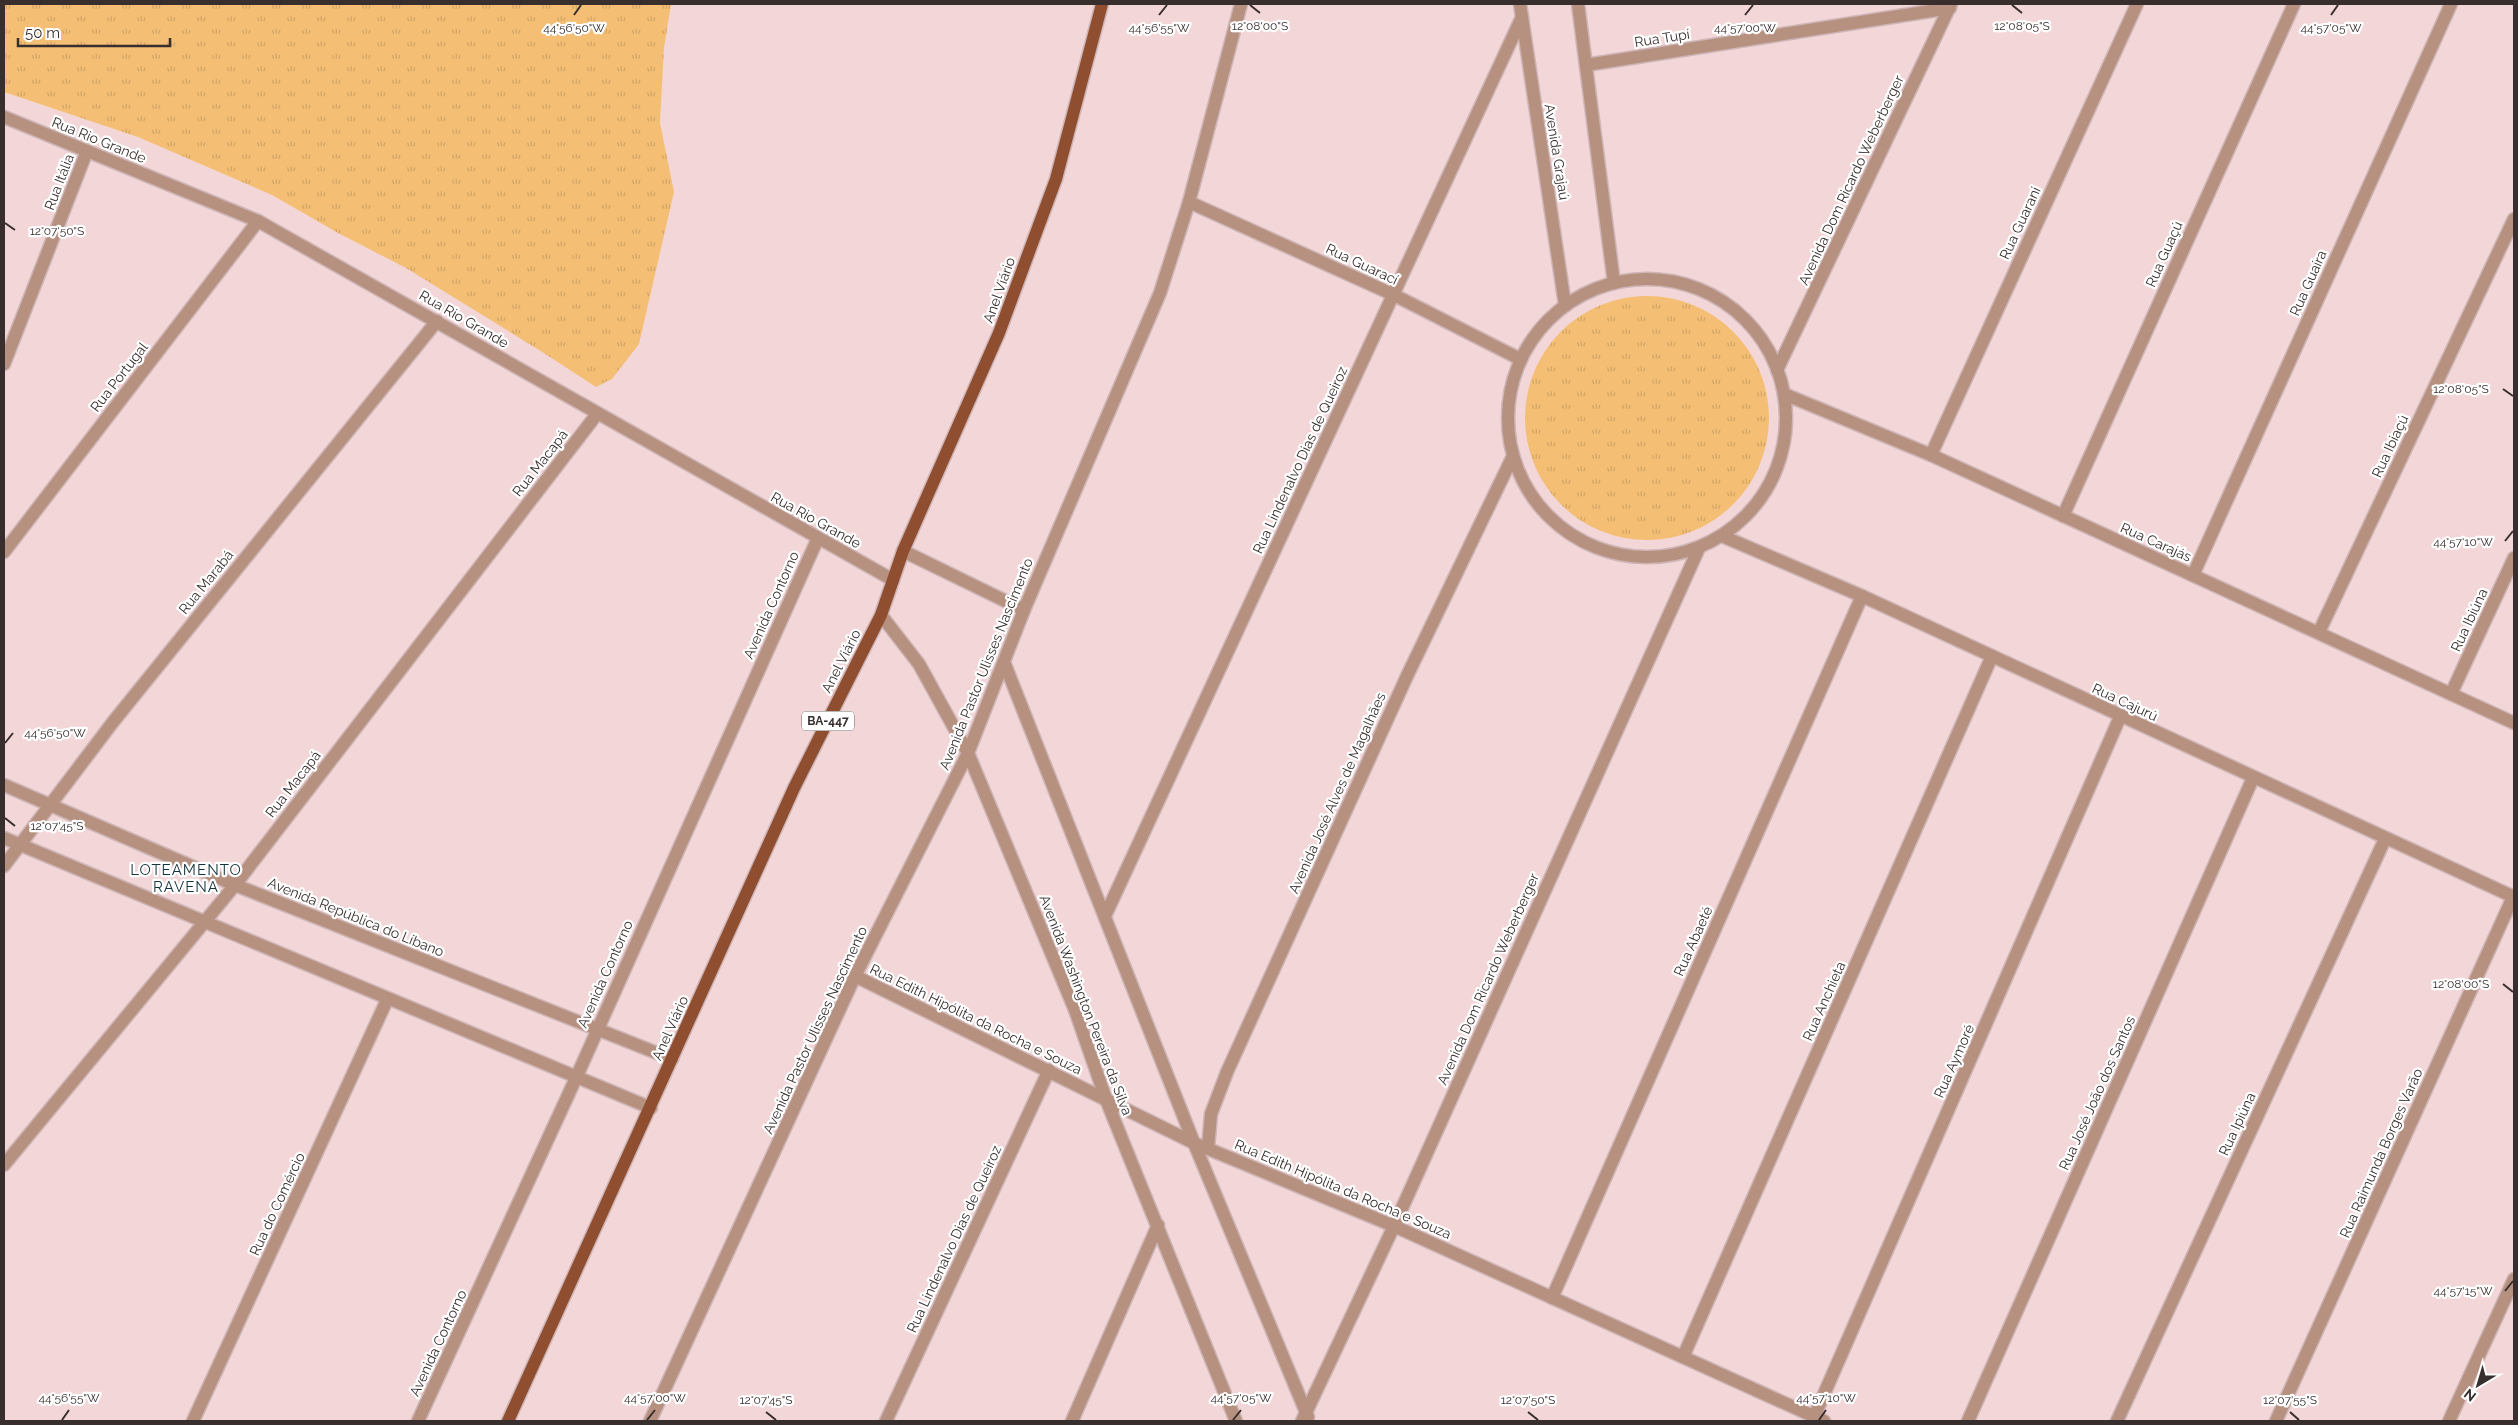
<svg xmlns="http://www.w3.org/2000/svg" width="2518" height="1425" font-family="Raleway,sans-serif">
	<style>
		.grass { fill: url(#grass-tufts) }
		.lines { fill: none; stroke-linecap: round; stroke-linejoin: round }
		.minor-casing { stroke: #ceb5b6; stroke-width: 15 }
		.major-casing { stroke: #ceb5b6; stroke-width: 15 }
		.minor { stroke: #b79180; stroke-width: 12 }
		.major { stroke: #904e30; stroke-width: 12 }
		.ticks { fill: none; stroke: #382e2e; stroke-width: 2 }
		.labels { text-anchor: middle; dominant-baseline: central; stroke-width: 4.5; stroke-linejoin: round; paint-order: stroke }
		.shield { fill: #fff; stroke: #746d6d; stroke-width: 1 }
		.shield-label { font-size: 12px; font-weight: bold; fill: #382e2e }
		.street-label { font-size: 14px; fill: #382e2e; stroke: #fff }
		.neighbourhood-label { font-size: 15px; letter-spacing: 1px; fill: #14333c; stroke: #fff }
		.ticks-label { font-size: 12px; text-anchor: middle; fill: #382e2e; stroke: #fff; stroke-width: 4.5; stroke-linejoin: round; paint-order: stroke }
	</style>
	<defs>
		<pattern id="grass-tufts" width="24" height="20" patternUnits="userSpaceOnUse" patternTransform="scale(1.25)"><rect width="24" height="20" fill="#f4bf74"/><path d="M3 7l-1-3M5 7V3M7 7l1-3M15 17l-1-3M17 17v-4M19 17l1-3" fill="none" stroke="#d2a465"/></pattern>
	</defs>
	<rect width="100%" height="100%" fill="#f3d7d8"/>
	<g class="grass">
		<path d="M4,4h667l-7,44 -4,75 14,69 -35,152 -27,35 -16,8 -57,-37 -133,-82 -68,-35 -66,-38 -134,-58 -134,-45z"/>
		<circle cx="1647" cy="418" r="122"/>
	</g>
	<g class="lines">
		<g class="minor-casing">
			<g id="minor">
				<path d="M1520,4l45,301"/>
				<path d="M1578,4l36,279"/>
				<path d="M1586,65l364,-57"/>
				<path d="M4,117l254,104 635,359"/>
				<path d="M1189,202l205,93 126,64"/>
				<circle cx="1647" cy="418" r="139"/>
				<path d="M4,364l83,-213"/>
				<path d="M1777,370l174,-366"/>
				<path d="M1784,394l147,61 583,268"/>
				<path d="M1931,455l206,-451"/>
				<path d="M2063,516l231,-512"/>
				<path d="M1722,536l140,60 652,301"/>
				<path d="M903,551l121,59"/>
				<path d="M4,552l254,-331"/>
				<path d="M2193,575l258,-571"/>
				<path d="M881,615l38,49 49,89 107,257 32,92 129,319"/>
				<path d="M2319,632l195,-413"/>
				<path d="M1004,662l190,481 114,274"/>
				<path d="M2451,694l63,-136"/>
				<path d="M4,785l231,100 437,174"/>
				<path d="M4,838l647,270"/>
				<path d="M4,866l109,-144 324,-401"/>
				<path d="M1105,916l417,-899"/>
				<path d="M855,976l339,167 200,83 430,195"/>
				<path d="M1208,1148l3,-34 16,-42 180,-396 106,-220"/>
				<path d="M4,1165l231,-280 362,-471"/>
				<path d="M1552,1298l310,-702"/>
				<path d="M1683,1357l309,-701"/>
				<path d="M1814,1417l306,-700"/>
				<path d="M193,1421l194,-421"/>
				<path d="M418,1421l158,-343 242,-540"/>
				<path d="M650,1421l205,-445 113,-223 56,-143 136,-317 29,-91 52,-198"/>
				<path d="M886,1421l163,-351"/>
				<path d="M1072,1421l86,-196"/>
				<path d="M1302,1421l92,-195 305,-678"/>
				<path d="M1968,1421l285,-643"/>
				<path d="M2117,1421l268,-582"/>
				<path d="M2276,1421l237,-524"/>
				<path d="M2449,1421l65,-142"/>
			</g>
		</g>
		<g class="major-casing">
			<path id="major" d="M508,1421l286,-633 87,-173 22,-64 96,-218 57,-154 46,-175"/>
		</g>
		<use href="#minor" class="minor"/>
		<use href="#major" class="major"/>
	</g>
	<path class="ticks" d="M1250,5l10,8M2012,5l10,8M574,15l7,-10M1159,15l8,-10M1745,15l8,-10M2331,15l7,-10M5,223l10,7M2503,389l10,7M2505,541l8,-10M5,743l8,-10M5,818l10,8M2503,984l10,8M2505,1291l8,-10M766,1412l10,8M1528,1412l10,8M2290,1412l9,8M62,1420l7,-10M647,1420l8,-10M1233,1420l8,-10M1819,1420l7,-10"/>
	<g class="labels">
		<rect class="shield" x="802" y="711.5" width="52" height="19" rx="4"/>
		<g class="shield-label">
			<text x="828" y="721">BA-447</text>
		</g>
		<g class="street-label">
			<text transform="translate(1662 38) rotate(-9)">Rua Tupí</text>
			<text transform="translate(99 140) rotate(22)">Rua Rio Grande</text>
			<text transform="translate(1557 152) rotate(81)">Avenida Grajaú</text>
			<text transform="translate(1851 180) rotate(-65)">Avenida Dom Ricardo Weberberger</text>
			<text transform="translate(59 182) rotate(-69)">Rua Itália</text>
			<text transform="translate(2020 223) rotate(-65)">Rua Guarani</text>
			<text transform="translate(2164 254) rotate(-66)">Rua Guaçú</text>
			<text transform="translate(1362 264) rotate(25)">Rua Guarací</text>
			<text transform="translate(2308 283) rotate(-66)">Rua Guaíra</text>
			<text transform="translate(999 290) rotate(-70)">Anel Viário</text>
			<text transform="translate(464 319) rotate(30)">Rua Rio Grande</text>
			<text transform="translate(119 377) rotate(-52)">Rua Portugal</text>
			<text transform="translate(2390 446) rotate(-65)">Rua Ibiaçú</text>
			<text transform="translate(1300 460) rotate(-65)">Rua Lindenalvo Dias de Queiroz</text>
			<text transform="translate(540 463) rotate(-52)">Rua Macapá</text>
			<text transform="translate(816 520) rotate(29)">Rua Rio Grande</text>
			<text transform="translate(2156 542) rotate(24)">Rua Carajás</text>
			<text transform="translate(206 582) rotate(-51)">Rua Marabá</text>
			<text transform="translate(771 605) rotate(-66)">Avenida Contorno</text>
			<text transform="translate(2469 620) rotate(-65)">Rua Ibiúna</text>
			<text transform="translate(841 661) rotate(-63)">Anel Viário</text>
			<text transform="translate(986 664) rotate(-68)">Avenida Pastor Ulisses Nascimento</text>
			<text transform="translate(2125 702) rotate(25)">Rua Cajurú</text>
			<text transform="translate(293 784) rotate(-52)">Rua Macapá</text>
			<text transform="translate(1337 793) rotate(-66)">Avenida José Alves de Magalhães</text>
			<text transform="translate(356 917) rotate(22)">Avenida República do Líbano</text>
			<text transform="translate(1693 941) rotate(-66)">Rua Abaeté</text>
			<text transform="translate(605 974) rotate(-66)">Avenida Contorno</text>
			<text transform="translate(1488 979) rotate(-66)">Avenida Dom Ricardo Weberberger</text>
			<text transform="translate(1824 1001) rotate(-66)">Rua Anchieta</text>
			<text transform="translate(1086 1005) rotate(69)">Avenida Washington Pereira da Silva</text>
			<text transform="translate(976 1019) rotate(26)">Rua Edith Hipólita da Rocha e Souza</text>
			<text transform="translate(670 1028) rotate(-66)">Anel Viário</text>
			<text transform="translate(815 1030) rotate(-65)">Avenida Pastor Ulisses Nascimento</text>
			<text transform="translate(1954 1061) rotate(-66)">Rua Aymoré</text>
			<text transform="translate(2097 1093) rotate(-66)">Rua José João dos Santos</text>
			<text transform="translate(2237 1124) rotate(-65)">Rua Ipiúna</text>
			<text transform="translate(2381 1153) rotate(-66)">Rua Raimunda Borges Varão</text>
			<text transform="translate(1343 1189) rotate(23)">Rua Edith Hipólita da Rocha e Souza</text>
			<text transform="translate(277 1204) rotate(-65)">Rua do Comércio</text>
			<text transform="translate(954 1239) rotate(-65)">Rua Lindenalvo Dias de Queiroz</text>
			<text transform="translate(438 1343) rotate(-65)">Avenida Contorno</text>
		</g>
		<g class="neighbourhood-label">
			<text x="186" y="870">LOTEAMENTO<tspan x="186" dy="17">RAVENA</tspan></text>
		</g>
	</g>
	<g class="ticks-label">
		<text x="1260" y="30">12°08'00"S</text>
		<text x="2022" y="30">12°08'05"S</text>
		<text x="574" y="32">44°56'50"W</text>
		<text x="1159" y="32">44°56'55"W</text>
		<text x="1745" y="32">44°57'00"W</text>
		<text x="2331" y="32">44°57'05"W</text>
		<text x="57" y="235">12°07'50"S</text>
		<text x="2461" y="393">12°08'05"S</text>
		<text x="2463" y="546">44°57'10"W</text>
		<text x="55" y="737">44°56'50"W</text>
		<text x="57" y="830">12°07'45"S</text>
		<text x="2461" y="988">12°08'00"S</text>
		<text x="2463" y="1295">44°57'15"W</text>
		<text x="69" y="1402">44°56'55"W</text>
		<text x="655" y="1402">44°57'00"W</text>
		<text x="1241" y="1402">44°57'05"W</text>
		<text x="1826" y="1402">44°57'10"W</text>
		<text x="766" y="1404">12°07'45"S</text>
		<text x="1528" y="1404">12°07'50"S</text>
		<text x="2290" y="1404">12°07'55"S</text>
	</g>
	<rect width="2518" height="1425" fill="none" stroke="#382e2e" stroke-width="10"/>
	<g transform="translate(2478 1385) rotate(218)" stroke="#ffffff" stroke-width="4" paint-order="stroke">
	<path d="M0-4L9 19L0 12L-9 19Z" fill="#382e2e"/>
	<text y="-8" font-size="14" font-weight="bold" text-anchor="middle" fill="#382e2e">N</text>
	</g>
	<path d="M18 38v8h152v-8" fill="none" stroke="#382e2e" stroke-width="2.5"/>
	<text x="25" y="38" font-size="15" fill="#382e2e" stroke="#ffffff" stroke-width="4" paint-order="stroke">50 m</text>
</svg>
